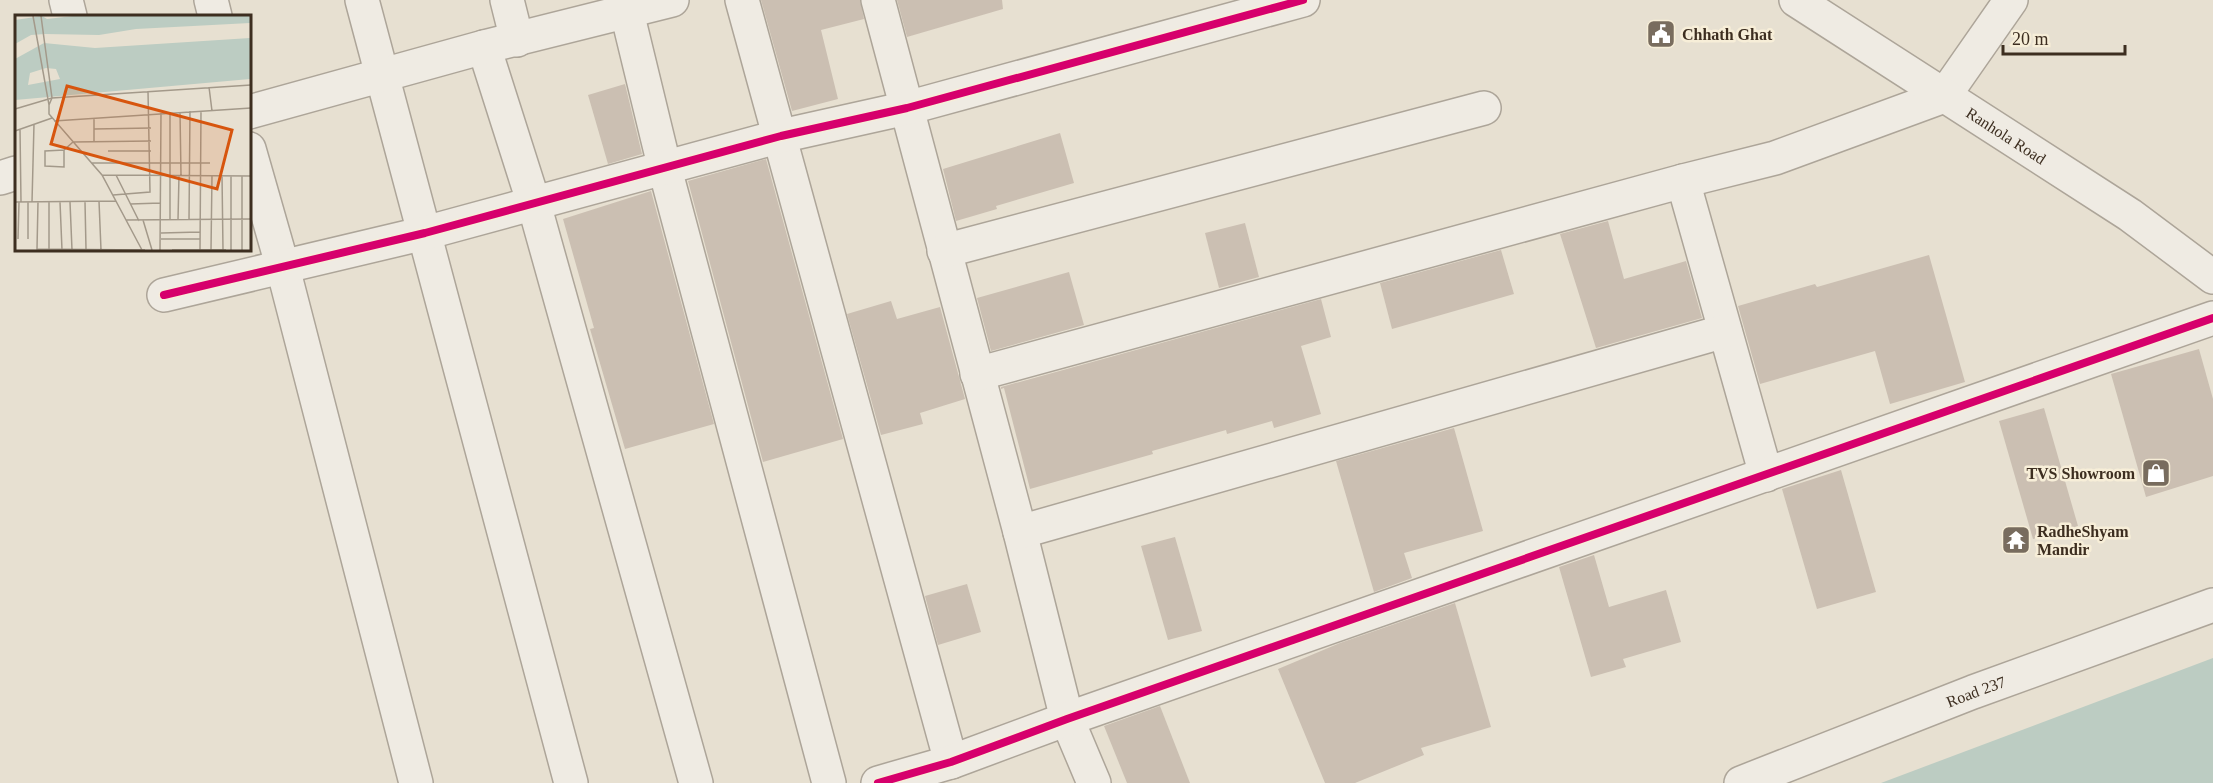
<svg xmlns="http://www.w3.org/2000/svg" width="2213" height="783" font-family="Georgia,serif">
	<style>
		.water { fill: #bcccc2 }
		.building { fill: #cbbfb2 }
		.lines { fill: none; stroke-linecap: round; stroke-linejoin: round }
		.minor-casing { stroke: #ada599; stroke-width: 36 }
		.tertiary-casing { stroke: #ada599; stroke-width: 36 }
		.minor { stroke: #efebe3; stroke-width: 33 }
		.tertiary { stroke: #efebe3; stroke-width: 33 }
		.cycleway-casing { stroke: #f7eed8; stroke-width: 11 }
		.cycleway { stroke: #d6006c; stroke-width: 8 }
		.labels { text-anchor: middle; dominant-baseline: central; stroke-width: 5; stroke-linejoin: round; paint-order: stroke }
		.poi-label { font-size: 16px; font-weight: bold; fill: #3d2e20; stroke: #f7eed8; text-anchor: start }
		.street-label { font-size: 16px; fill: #3d2e20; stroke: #f7eed8 }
		.inset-road { fill: none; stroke: #a3998a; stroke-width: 1.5 }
		.view { fill: #d7550e; fill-opacity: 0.15; stroke: #d7550e; stroke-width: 3 }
		.inset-edge { fill: none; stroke: #3d2e20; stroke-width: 3 }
	</style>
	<rect width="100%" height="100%" fill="#e7e0d1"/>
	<path class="water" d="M2213,658v125h-332z"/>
	<g class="building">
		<path d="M761,0h99l4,19 -43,11 17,69 -46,12z"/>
		<path d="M897,0h105l1,9 -96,28z"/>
		<path d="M625,84l17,70 -34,10 -20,-69z"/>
		<path d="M1060,133l14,50 -78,23 1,3 -41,12 -13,-52z"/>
		<path d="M766,159l77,280 -80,23 -75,-281z"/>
		<path d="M651,191l63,233 -89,25 -35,-120 4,-1 -31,-109z"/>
		<path d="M1608,221l16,58 62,-18 16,57 -106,30 -36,-114z"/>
		<path d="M1245,223l14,54 -40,11 -14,-55z"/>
		<path d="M1501,250l13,44 -122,35 -12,-46z"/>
		<path d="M1929,255l36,127 -75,22 -15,-53 -115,33 -22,-78 77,-22 2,3z"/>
		<path d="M1069,272l15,53 -93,26 -14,-53z"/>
		<path d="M1321,299l10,38 -30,9 20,68 -47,14 -2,-7 -45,13 -1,-4 -74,21 1,3 -123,35 -26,-101 -3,1v-2z"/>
		<path d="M891,301l6,18 43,-12 25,92 -45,14 3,11 -42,11 -34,-121z"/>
		<path d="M2199,349l14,50v77l-67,21 -35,-123z"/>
		<path d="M2044,408l34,118 -45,13 -34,-118z"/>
		<path d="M1454,428l29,103 -79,22 8,25 -38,14 -38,-131z"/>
		<path d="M1841,470l35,122 -59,17 -35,-120z"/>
		<path d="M1175,537l27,94 -34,9 -27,-94z"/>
		<path d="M1594,555l15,52 57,-17 15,52 -58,17 3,8 -35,10 -32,-110z"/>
		<path d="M967,584l14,48 -43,13 -13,-49z"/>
		<path d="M1455,603l36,124 -70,21 3,7 -69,28h-30l-47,-114 62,-26z"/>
		<path d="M1160,706l30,77h-63l-23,-57z"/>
	</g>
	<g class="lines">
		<g class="minor-casing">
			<g id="minor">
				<path d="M66,0l4,16"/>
				<path d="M211,0l4,16"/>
				<path d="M362,0l209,783"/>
				<path d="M507,0l10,40"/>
				<path d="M624,0l41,169 164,614"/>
				<path d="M742,0l209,762"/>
				<path d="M878,0l142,532 47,187 27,64"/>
				<path d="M484,47l50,157 162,579"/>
				<path d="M249,112l235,-65 188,-47"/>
				<path d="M249,149l34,119 133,515"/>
				<path d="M0,178l16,-5"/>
				<path d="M1683,181l83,294"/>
				<path d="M944,251l540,-143"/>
				<path d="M164,295l261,-62 356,-97 126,-28 396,-108"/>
				<path d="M977,374l706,-193 92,-23 169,-62 67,-96"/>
				<path d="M1020,532l705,-201"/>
				<path d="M878,783l73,-21 116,-43 1146,-401"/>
			</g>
		</g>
		<g class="tertiary-casing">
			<g id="tertiary">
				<path id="s1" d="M1796,0l334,215 83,62"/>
				<path id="s2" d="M1741,783l232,-91 240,-87"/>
			</g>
		</g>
		<use href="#minor" class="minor"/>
		<use href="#tertiary" class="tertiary"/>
		<g class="cycleway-casing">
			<g id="cycleway">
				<path d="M164,295l261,-62 356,-97 126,-28 396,-108"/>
				<path d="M878,783l73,-21 116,-43 1146,-401"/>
			</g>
		</g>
		<use href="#cycleway" class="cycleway"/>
	</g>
	<defs>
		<g id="civic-square" transform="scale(1.5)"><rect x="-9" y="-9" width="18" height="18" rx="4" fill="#786c5e" stroke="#f7eed8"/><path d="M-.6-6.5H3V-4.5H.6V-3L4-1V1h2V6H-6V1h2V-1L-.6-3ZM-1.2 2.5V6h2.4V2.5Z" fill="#fff"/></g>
		<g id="shop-square" transform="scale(1.5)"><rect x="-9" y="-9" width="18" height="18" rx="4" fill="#786c5e" stroke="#f7eed8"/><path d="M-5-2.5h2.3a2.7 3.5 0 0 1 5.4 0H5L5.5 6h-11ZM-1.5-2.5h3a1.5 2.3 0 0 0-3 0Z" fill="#fff"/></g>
		<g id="temple-square" transform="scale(1.5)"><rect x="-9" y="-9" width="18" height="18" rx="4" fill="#786c5e" stroke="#f7eed8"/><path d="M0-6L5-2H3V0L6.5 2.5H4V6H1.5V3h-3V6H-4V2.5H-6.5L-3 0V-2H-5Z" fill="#fff"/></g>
	</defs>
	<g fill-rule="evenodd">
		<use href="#civic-square" x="1661" y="34"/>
		<use href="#shop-square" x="2156" y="473"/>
		<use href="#temple-square" x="2016" y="540"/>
	</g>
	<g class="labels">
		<g class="poi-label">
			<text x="1682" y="34">Chhath Ghat</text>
			<text x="2135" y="473" text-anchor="end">TVS Showroom</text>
			<text x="2037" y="531">RadheShyam<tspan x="2037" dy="18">Mandir</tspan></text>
		</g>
		<g class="street-label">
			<text stroke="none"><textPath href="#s1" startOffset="250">Ranhola Road</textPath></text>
			<text stroke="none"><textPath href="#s2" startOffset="252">Road 237</textPath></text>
		</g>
	</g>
	<g transform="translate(15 15)">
		<rect width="236" height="236" fill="#e7e0d1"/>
		<path d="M27,1l5,3 26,-3h178l-1,7 -114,6 -37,6 -54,-1 -14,1 -16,9v-24zM235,23v41l-235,21v-41l29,-16 51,5zM31,53l10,1 4,10 -32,6 2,-12z" fill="#bcccc2" fill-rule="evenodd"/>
		<path class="inset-road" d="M18,1l16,89 3,-7 -11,-82M194,72l3,24M34,90v9l53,61 40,75M0,94l37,-11 199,-13M165,97l1,63M79,103v23M39,106l197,-13M5,114l1,73M79,114l57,-1M0,116l37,-13M49,135v17l-19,-1v-15l19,-1 9,-8 78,-1M93,136h43M76,148h119M87,160l149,1M101,160l23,46M207,160l1,75M98,180l37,-3 -2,-101M84,186l2,49M0,187l101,-1M17,187l2,-78M23,187l-1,47 108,1M45,187l2,48M55,187l2,48M70,187l1,47M115,189l31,-1M111,205l125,-1M128,205l9,30M155,205v-108M163,205l1,-45M174,205l1,-109M146,218l39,-1M3,224l1,-37M13,224v-37M146,224h39M34,234v-47M145,235l1,-137M157,235h54M185,235l1,-139M196,235l1,-75M216,235v-74M227,235v-74"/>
		<path class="view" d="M52,71l165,44 -15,59 -166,-45z"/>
		<rect width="236" height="236" class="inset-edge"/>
	</g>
	<path d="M2003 45v9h122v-9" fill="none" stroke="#3d2e20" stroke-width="3"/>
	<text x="2012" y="45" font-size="18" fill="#3d2e20" stroke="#f7eed8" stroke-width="4.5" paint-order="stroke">20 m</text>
</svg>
